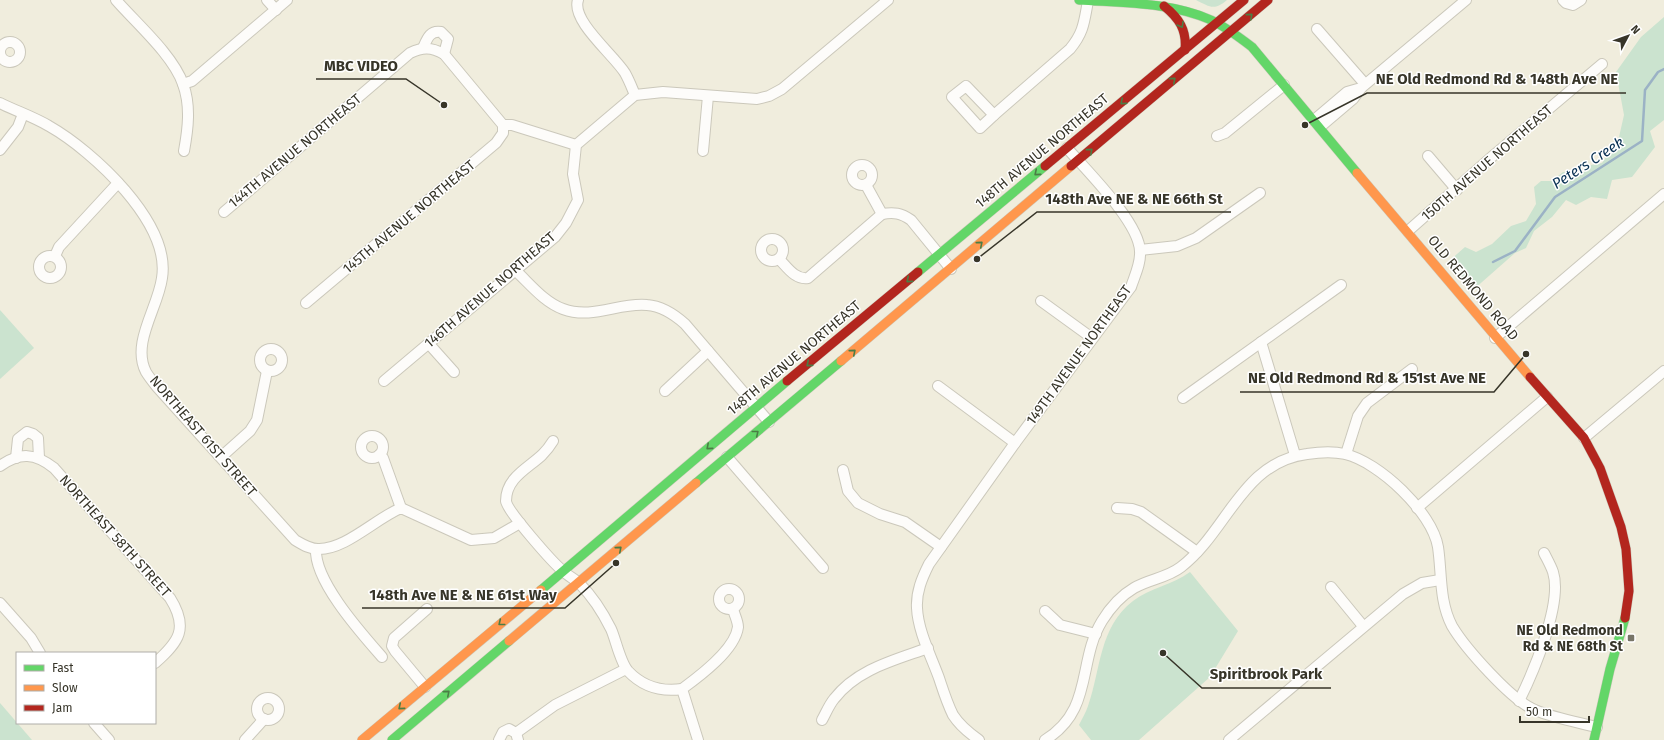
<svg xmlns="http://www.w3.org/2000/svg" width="1664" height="740" font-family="'Fira Sans',sans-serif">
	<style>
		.green { fill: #cbe3cf }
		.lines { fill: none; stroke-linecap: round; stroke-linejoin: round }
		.stream { stroke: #9bb2c5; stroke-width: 2.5 }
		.street-casing { stroke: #cbc8bb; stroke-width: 12 }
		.fast-casing { stroke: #cbc8bb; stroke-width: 10 }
		.slow-casing { stroke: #cbc8bb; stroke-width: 10 }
		.jam-casing { stroke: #cbc8bb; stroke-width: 10 }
		.street { stroke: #fdfcfa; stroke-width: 10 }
		.fast { stroke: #63d668; stroke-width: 9 }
		.slow { stroke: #ff974d; stroke-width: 9 }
		.jam { stroke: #b3261e; stroke-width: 9 }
		.oneway { stroke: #4b7d45 }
		.poi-dot { fill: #787568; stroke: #fff; stroke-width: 1.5 }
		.labels { text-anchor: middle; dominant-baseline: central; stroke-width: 3; stroke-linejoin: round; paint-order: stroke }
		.street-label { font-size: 14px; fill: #373529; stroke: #fff }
		.poi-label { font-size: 14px; font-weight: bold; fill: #373529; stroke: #fff; text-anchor: end }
		.water-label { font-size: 15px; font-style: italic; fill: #093153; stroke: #fff }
		.leader { fill: none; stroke: #373529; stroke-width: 1.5 }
		.callout-dot { fill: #373529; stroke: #fff; stroke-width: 1.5 }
		.callout-label { font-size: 15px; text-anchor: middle; font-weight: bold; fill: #373529; stroke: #fff; stroke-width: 3; stroke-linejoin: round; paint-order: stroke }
	</style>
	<rect width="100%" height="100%" fill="#f0eddd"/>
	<g class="green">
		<path d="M1196,0h31c-13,11 -17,7 -31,0z"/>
		<path d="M1664,17v103l-14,11 5,16 -23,30 -20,3 -5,19 -16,-2 -15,8 -10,-5 -14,17 -18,14 -8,17 -11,5 -42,37 -24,-29 16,-14 11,5 16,-8 19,-18 15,-5 10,-17 -2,-17 7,-6h11l11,-9 17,3 11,-10 11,-2 17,-26 5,-22 -8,-43 25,-35z"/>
		<path d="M0,310l34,38 -34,31z"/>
		<path d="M1190,572l48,59 -28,46 -71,63h-48l-12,-15c3,-6 7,-13 9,-19 13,-37 11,-79 45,-105 17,-13 39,-16 57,-29z"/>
		<path d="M0,703l32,37h-32z"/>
	</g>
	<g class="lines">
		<path class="stream" d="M1493,262l22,-11 40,-54 87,-56 3,-51 13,-18 6,-3"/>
		<g class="street-casing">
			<g id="street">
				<path d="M116,0c20,23 57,55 67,84 8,22 5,45 1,67"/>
				<path d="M267,0l9,10"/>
				<path d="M578,0c-7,21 36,55 47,73 4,7 7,15 10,22"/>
				<path d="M1563,0l3,3 7,2 8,-5"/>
				<path d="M1317,29l48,55"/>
				<circle cx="10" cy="52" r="10"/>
				<path d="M423,48c4,-9 7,-18 18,-16l7,7 -4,15"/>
				<path d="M183,84l9,-3 95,-81"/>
				<path d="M966,86l28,29 -14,13 -28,-31z"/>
				<path d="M0,103c16,8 34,14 49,23 44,25 122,97 113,152 -4,30 -31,65 -16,94 3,5 7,10 11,15l138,153c7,4 14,9 23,9 27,1 57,-30 83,-41l70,32 23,-2 26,-15"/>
				<path d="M994,115l76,-66c14,-17 14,-27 18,-48"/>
				<path d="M1314,120l33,-28 14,-4"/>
				<path d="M503,125h9l64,20"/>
				<path d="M1320,127l33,-28 8,-11 105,-88"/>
				<path d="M1217,136l8,-3 59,-48"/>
				<path d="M0,150l18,-23 5,-13"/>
				<path d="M703,151l5,-55"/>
				<path d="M1428,156l29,34"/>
				<circle cx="862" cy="175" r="10"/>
				<path d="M866,185l16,29c12,-2 19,-1 29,6l40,49"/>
				<path d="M224,212l186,-159c13,-6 21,-6 34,1l59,71"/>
				<path d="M1408,231l86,-76 108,-91"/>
				<circle cx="772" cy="250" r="11"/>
				<path d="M1140,250l37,-4 19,-8 64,-45"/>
				<circle cx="50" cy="267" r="11"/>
				<path d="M55,256l4,-9 59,-64"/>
				<path d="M779,259c8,8 16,21 29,19l74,-64"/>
				<path d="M516,271c14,13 28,31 47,38 30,11 56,-7 84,-4 14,1 28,10 38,19l84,98"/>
				<path d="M1041,301l51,37"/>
				<path d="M306,303l190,-160 7,-10v-8"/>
				<path d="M1495,338l169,-144"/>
				<path d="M1261,342l34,113"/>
				<path d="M429,344l25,28"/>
				<circle cx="271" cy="360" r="11"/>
				<path d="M384,381l171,-144 11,-14 12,-23 -5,-26 3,-29 59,-50 28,-3 94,7 12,-3 13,-7 106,-89"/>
				<path d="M938,386l77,57"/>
				<path d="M665,391l43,-40"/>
				<path d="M1183,398l158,-113"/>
				<circle cx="372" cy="447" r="11"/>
				<path d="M1584,438l80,-67"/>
				<path d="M553,441c-3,5 -7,10 -11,14 -15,14 -36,23 -36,46 1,10 47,62 57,70 5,5 12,8 17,13 12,12 23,29 31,45 5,11 9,33 17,42 15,16 33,21 54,18"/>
				<path d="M1346,454l12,-38 9,-13 45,-34"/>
				<path d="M379,455l4,3 18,50"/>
				<path d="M221,457l29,-26 7,-11 10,-49"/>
				<path d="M727,457l96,111"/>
				<path d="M16,458l2,-19 9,-7 6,2 5,4 1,20"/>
				<path d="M0,466c20,-14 35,-13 54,2l116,130c19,30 9,44 -15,65"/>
				<path d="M843,470l5,21 10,12 22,11 25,8 36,25"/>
				<path d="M1117,508l15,1 9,3 56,40"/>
				<path d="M1417,508l130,-111"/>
				<path d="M316,549c-2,32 46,85 66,108"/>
				<path d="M1331,587l32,39"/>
				<circle cx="729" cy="599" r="10"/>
				<path d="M0,603l31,35 9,15"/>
				<path d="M1045,611l15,14 36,9"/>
				<path d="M425,687l-30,-36 -3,-5 2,-8 33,-29"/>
				<circle cx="268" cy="709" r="11"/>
				<path d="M1519,701c14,-28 44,-98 34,-129 -2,-6 -6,-13 -9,-19"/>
				<path d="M822,720c4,-7 7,-15 12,-21 23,-30 61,-39 94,-51"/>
				<path d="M94,723l15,17"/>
				<path d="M516,733l39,-28 71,-36"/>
				<path d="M245,740l19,-21"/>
				<path d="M499,740l4,-8 6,-3 7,4 2,7"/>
				<path d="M698,740l-16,-51c18,-13 53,-39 56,-62 0,-6 -4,-13 -5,-18"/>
				<path d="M979,740c-10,-7 -19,-14 -26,-25 -6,-12 -10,-25 -14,-37 -8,-22 -21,-47 -22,-70 -1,-16 5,-30 12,-44l86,-121 116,-156c4,-12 10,-24 9,-36 -1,-29 -53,-80 -73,-103"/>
				<path d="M1045,740c49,-30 32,-78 57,-119 8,-13 20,-26 32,-33 15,-9 33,-10 47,-21 46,-35 61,-105 126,-113 13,-2 25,-3 38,0 34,8 87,58 93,93 4,27 1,54 14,79 13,22 60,75 83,84 19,8 42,12 62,17"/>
				<path d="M1229,740l174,-146 19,-11 18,-3"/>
			</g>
		</g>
		<g class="fast-casing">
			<g id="fast">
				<path d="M1079,0c44,3 91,2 132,20 15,7 28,17 41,27l105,126"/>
				<path d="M918,272l127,-106"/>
				<path d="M696,483l145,-122"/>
				<path d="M541,590l246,-209"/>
				<path d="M392,740l117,-99"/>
				<path d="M1594,740l16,-71 15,-51"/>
			</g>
		</g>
		<g class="slow-casing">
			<g id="slow">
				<path d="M1357,173l173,204"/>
				<path d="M841,361l230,-195"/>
				<path d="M509,641l187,-158"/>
				<path d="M362,740l179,-150"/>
			</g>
		</g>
		<g class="jam-casing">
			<g id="jam">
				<path d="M1164,6c15,12 23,24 21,44"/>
				<path d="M1045,166l199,-166"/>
				<path d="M1071,166l197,-166"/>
				<path d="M1530,377l54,61 16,30 21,59 5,22 3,42 -4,27"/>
				<path d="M787,381l131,-109"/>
			</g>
		</g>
		<use href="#street" class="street"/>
		<use href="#fast" class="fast"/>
		<use href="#slow" class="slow"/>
		<use href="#jam" class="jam"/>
	</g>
	<defs><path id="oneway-chevron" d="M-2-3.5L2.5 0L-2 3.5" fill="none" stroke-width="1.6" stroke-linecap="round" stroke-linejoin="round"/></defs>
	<g class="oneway">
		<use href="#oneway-chevron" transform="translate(1250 16) rotate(-41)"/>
		<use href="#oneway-chevron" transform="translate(1181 25) rotate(60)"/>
		<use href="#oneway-chevron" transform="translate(1173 80) rotate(-40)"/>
		<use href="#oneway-chevron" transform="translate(1123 102) rotate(140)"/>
		<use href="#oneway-chevron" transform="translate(1090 151) rotate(-41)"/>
		<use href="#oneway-chevron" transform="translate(1037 173) rotate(140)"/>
		<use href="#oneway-chevron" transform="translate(980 244) rotate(-40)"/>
		<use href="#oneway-chevron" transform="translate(909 280) rotate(140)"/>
		<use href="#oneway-chevron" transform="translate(853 352) rotate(-40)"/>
		<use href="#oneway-chevron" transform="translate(809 364) rotate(140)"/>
		<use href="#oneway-chevron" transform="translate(756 433) rotate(-39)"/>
		<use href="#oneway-chevron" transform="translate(709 447) rotate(139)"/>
		<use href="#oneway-chevron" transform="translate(619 549) rotate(-41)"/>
		<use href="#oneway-chevron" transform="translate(501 623) rotate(141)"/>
		<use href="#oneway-chevron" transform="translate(447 693) rotate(-41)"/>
		<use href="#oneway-chevron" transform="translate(401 707) rotate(140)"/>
	</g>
	<rect class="poi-dot" x="1627" y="634" width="8" height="8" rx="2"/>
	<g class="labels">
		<g class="street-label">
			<text transform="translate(295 151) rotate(-40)">144TH AVENUE NORTHEAST</text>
			<text transform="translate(1042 151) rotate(-40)">148TH AVENUE NORTHEAST</text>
			<text transform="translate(1487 163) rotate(-41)">150TH AVENUE NORTHEAST</text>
			<text transform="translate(409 217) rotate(-40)">145TH AVENUE NORTHEAST</text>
			<text transform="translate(1473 288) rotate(50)">OLD REDMOND ROAD</text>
			<text transform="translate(490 290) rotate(-41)">146TH AVENUE NORTHEAST</text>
			<text transform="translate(1079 355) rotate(-54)">149TH AVENUE NORTHEAST</text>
			<text transform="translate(794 358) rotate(-40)">148TH AVENUE NORTHEAST</text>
			<text transform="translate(203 436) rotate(49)">NORTHEAST 61ST STREET</text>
			<text transform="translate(115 536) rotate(48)">NORTHEAST 58TH STREET</text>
		</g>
		<g class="poi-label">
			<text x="1623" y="630">NE Old Redmond<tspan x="1623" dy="16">Rd &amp; NE 68th St</tspan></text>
		</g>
		<g class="water-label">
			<text transform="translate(1588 163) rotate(-33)">Peters Creek</text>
		</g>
	</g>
	<path class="leader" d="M444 105L406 79H316M1305 125L1367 93H1626M977 259L1037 212H1231M1526 354L1494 392H1240M616 563L565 608H362M1163 653L1202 688H1331"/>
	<g class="callout-dot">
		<circle cx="444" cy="105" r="4"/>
		<circle cx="1305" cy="125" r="4"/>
		<circle cx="977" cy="259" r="4"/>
		<circle cx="1526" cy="354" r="4"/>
		<circle cx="616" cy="563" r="4"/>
		<circle cx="1163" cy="653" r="4"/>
	</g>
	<g class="callout-label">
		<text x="361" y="71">MBC VIDEO</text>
		<text x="1497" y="84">NE Old Redmond Rd &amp; 148th Ave NE</text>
		<text x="1134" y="204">148th Ave NE &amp; NE 66th St</text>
		<text x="1367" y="383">NE Old Redmond Rd &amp; 151st Ave NE</text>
		<text x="463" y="600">148th Ave NE &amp; NE 61st Way</text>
		<text x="1266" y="679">Spiritbrook Park</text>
	</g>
	<rect x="16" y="652" width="140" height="72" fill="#ffffff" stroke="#afaea9"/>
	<rect x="24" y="665" width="20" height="6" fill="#63d668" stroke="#afaea9"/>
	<text x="52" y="672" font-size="12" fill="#373529">Fast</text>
	<rect x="24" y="685" width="20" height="6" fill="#ff974d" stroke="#afaea9"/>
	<text x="52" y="692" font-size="12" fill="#373529">Slow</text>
	<rect x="24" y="705" width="20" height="6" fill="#b3261e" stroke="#afaea9"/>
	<text x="52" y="712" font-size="12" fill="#373529">Jam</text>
	<g transform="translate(1628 36) rotate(49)" stroke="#ffffff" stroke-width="3" paint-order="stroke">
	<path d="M0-3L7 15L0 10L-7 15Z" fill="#373529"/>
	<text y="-6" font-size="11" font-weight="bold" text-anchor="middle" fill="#373529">N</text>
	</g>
	<path d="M1520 716v6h69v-6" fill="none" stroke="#373529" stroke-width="2"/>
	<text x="1526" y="716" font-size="12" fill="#373529" stroke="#ffffff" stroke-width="3" paint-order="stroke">50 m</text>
</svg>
